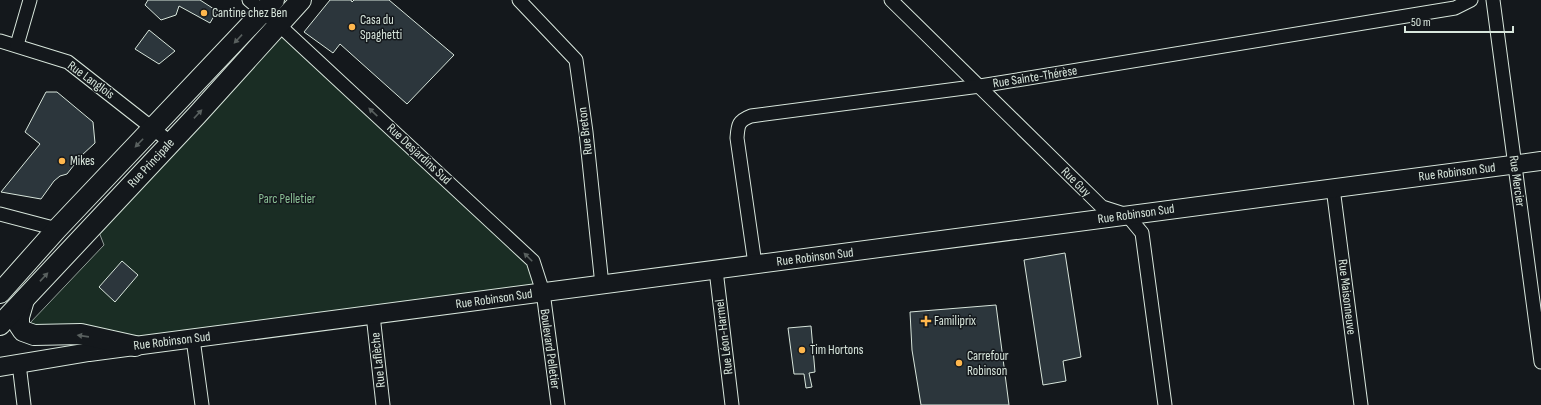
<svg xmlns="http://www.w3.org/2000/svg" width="1541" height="405" font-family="'Sofia Sans Condensed',sans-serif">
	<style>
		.green { fill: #1a2d24; stroke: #939e99 }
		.building { fill: #2c363c; stroke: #d8e6dc }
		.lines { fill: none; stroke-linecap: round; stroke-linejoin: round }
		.street-casing { stroke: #d8e6dc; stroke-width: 15 }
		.secondary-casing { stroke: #d8e6dc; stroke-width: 20 }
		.primary-casing { stroke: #d8e6dc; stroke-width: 22 }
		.street { stroke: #14181c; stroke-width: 13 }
		.secondary { stroke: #14181c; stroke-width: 18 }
		.primary { stroke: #14181c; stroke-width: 20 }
		.oneway { fill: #59605f }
		.poi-dot { fill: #ffb74d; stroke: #14181c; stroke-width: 1.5 }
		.labels { text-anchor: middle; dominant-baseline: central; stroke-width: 3; stroke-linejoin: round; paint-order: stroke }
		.poi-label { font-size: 13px; fill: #d8e6dc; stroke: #14181c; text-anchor: start }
		.street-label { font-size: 13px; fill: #d8e6dc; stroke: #14181c }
		.park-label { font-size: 13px; fill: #8ac095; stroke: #14181c }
	</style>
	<rect width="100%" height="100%" fill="#14181c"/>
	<path class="green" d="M279,25l254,236 10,31 -458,53 -42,-8 -14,-13 75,-79 -7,-18z"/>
	<g class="building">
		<path d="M148,0h52l17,11 -7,12 -31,-17 -3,9 -15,5 -16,-15z"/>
		<path d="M330,0h21l1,2 2,-2h35l65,55 -47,49 -67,-60 -7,9 -29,-21z"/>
		<path d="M149,30l26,21 -16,13 -24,-15z"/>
		<path d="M46,92h11l36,30 2,21 -14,13 -14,18 -7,2 -6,5 -13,18 -40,-7 39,-48 -15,-12z"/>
		<path d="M1065,253l16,104 -18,4 3,20 -23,4 -19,-125z"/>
		<path d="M122,261l16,14 -23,27 -16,-15z"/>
		<path d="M996,305l13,100h-88l-9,-55 -2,-38z"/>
		<path d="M811,326l4,46 -6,1 3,14 -6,1 -2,-14h-10l-6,-46z"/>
	</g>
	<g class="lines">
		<g class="street-casing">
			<g id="street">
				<path d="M249,0l30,25 254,236 10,31 15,113"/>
				<path d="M519,0l57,60 10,72 16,153"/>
				<path d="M891,0l211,207 25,8 15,18 23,172"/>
				<path d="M1493,0l48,362"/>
				<path d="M0,41l68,21 102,80"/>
				<path d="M17,45l13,-45"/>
				<path d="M1333,188l28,217"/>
				<path d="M0,214l57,15"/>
				<path d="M755,264l-18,-126c1,-13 1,-17 14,-22l229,-30 475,-78 16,-8"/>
				<path d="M716,270l16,135"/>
				<path d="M373,315l10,90"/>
				<path d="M193,339l9,66"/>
				<path d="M19,364l5,41"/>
			</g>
		</g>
		<g class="secondary-casing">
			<path id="secondary" d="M0,367l89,-15 1452,-191"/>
		</g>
		<g class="primary-casing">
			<g id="primary">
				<path d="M0,293l57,-64 217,-229"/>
				<path d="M24,300l-5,17v8l4,6 11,4 47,-1 54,12"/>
				<path d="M0,325l197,-210 104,-115"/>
			</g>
		</g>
		<use href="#street" class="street"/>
		<use href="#secondary" class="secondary"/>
		<use href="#primary" class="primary"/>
	</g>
	<defs><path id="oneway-solid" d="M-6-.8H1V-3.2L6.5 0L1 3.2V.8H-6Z"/></defs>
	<g class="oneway">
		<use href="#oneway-solid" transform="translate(238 39) rotate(133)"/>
		<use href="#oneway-solid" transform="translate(373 112) rotate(-137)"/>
		<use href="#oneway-solid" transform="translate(198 114) rotate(-47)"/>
		<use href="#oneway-solid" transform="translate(139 143) rotate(134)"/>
		<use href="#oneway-solid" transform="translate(528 257) rotate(-135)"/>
		<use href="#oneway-solid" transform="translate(44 277) rotate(-47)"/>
		<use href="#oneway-solid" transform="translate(83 336) rotate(-172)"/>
	</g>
	<g class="poi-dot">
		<circle cx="204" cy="13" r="4"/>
		<circle cx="352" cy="27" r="4"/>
		<circle cx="62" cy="161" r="4"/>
		<path d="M924 315h4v4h4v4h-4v4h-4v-4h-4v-4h4z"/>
		<circle cx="802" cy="350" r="4"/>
		<circle cx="959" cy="363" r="4"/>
	</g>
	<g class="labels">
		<g class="poi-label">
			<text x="212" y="13">Cantine chez Ben</text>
			<text x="360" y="20">Casa du<tspan x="360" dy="15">Spaghetti</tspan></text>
			<text x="70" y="161">Mikes</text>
			<text x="934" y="321">Familiprix</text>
			<text x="810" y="350">Tim Hortons</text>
			<text x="967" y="356">Carrefour<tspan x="967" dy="15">Robinson</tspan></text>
		</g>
		<g class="street-label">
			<text transform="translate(1035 77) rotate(-9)">Rue Sainte-Thérèse</text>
			<text transform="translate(91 80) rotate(36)">Rue Langlois</text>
			<text transform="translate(585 131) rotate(-97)">Rue Breton</text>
			<text transform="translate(419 154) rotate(43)">Rue Desjardins Sud</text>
			<text transform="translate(151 163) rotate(-47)">Rue Principale</text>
			<text transform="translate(1457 172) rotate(-7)">Rue Robinson Sud</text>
			<text transform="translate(1517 181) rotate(82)">Rue Mercier</text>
			<text transform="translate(1076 182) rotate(45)">Rue Guy</text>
			<text transform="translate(1136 214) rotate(-8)">Rue Robinson Sud</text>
			<text transform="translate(815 257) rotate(-7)">Rue Robinson Sud</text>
			<text transform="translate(1347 297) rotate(83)">Rue Maisonneuve</text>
			<text transform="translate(494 299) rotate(-8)">Rue Robinson Sud</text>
			<text transform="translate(724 337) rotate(-97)">Rue Léon-Harmel</text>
			<text transform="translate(172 341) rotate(-7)">Rue Robinson Sud</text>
			<text transform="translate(550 349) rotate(82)">Boulevard Pelletier</text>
			<text transform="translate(378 360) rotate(-96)">Rue Laflèche</text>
		</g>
		<g class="park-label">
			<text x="287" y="199">Parc Pelletier</text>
		</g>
	</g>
	<path d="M1405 26v6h108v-6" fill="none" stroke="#d8e6dc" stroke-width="2"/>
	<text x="1411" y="26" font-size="12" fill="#d8e6dc" stroke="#14181c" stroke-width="3" paint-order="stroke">50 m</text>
</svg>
